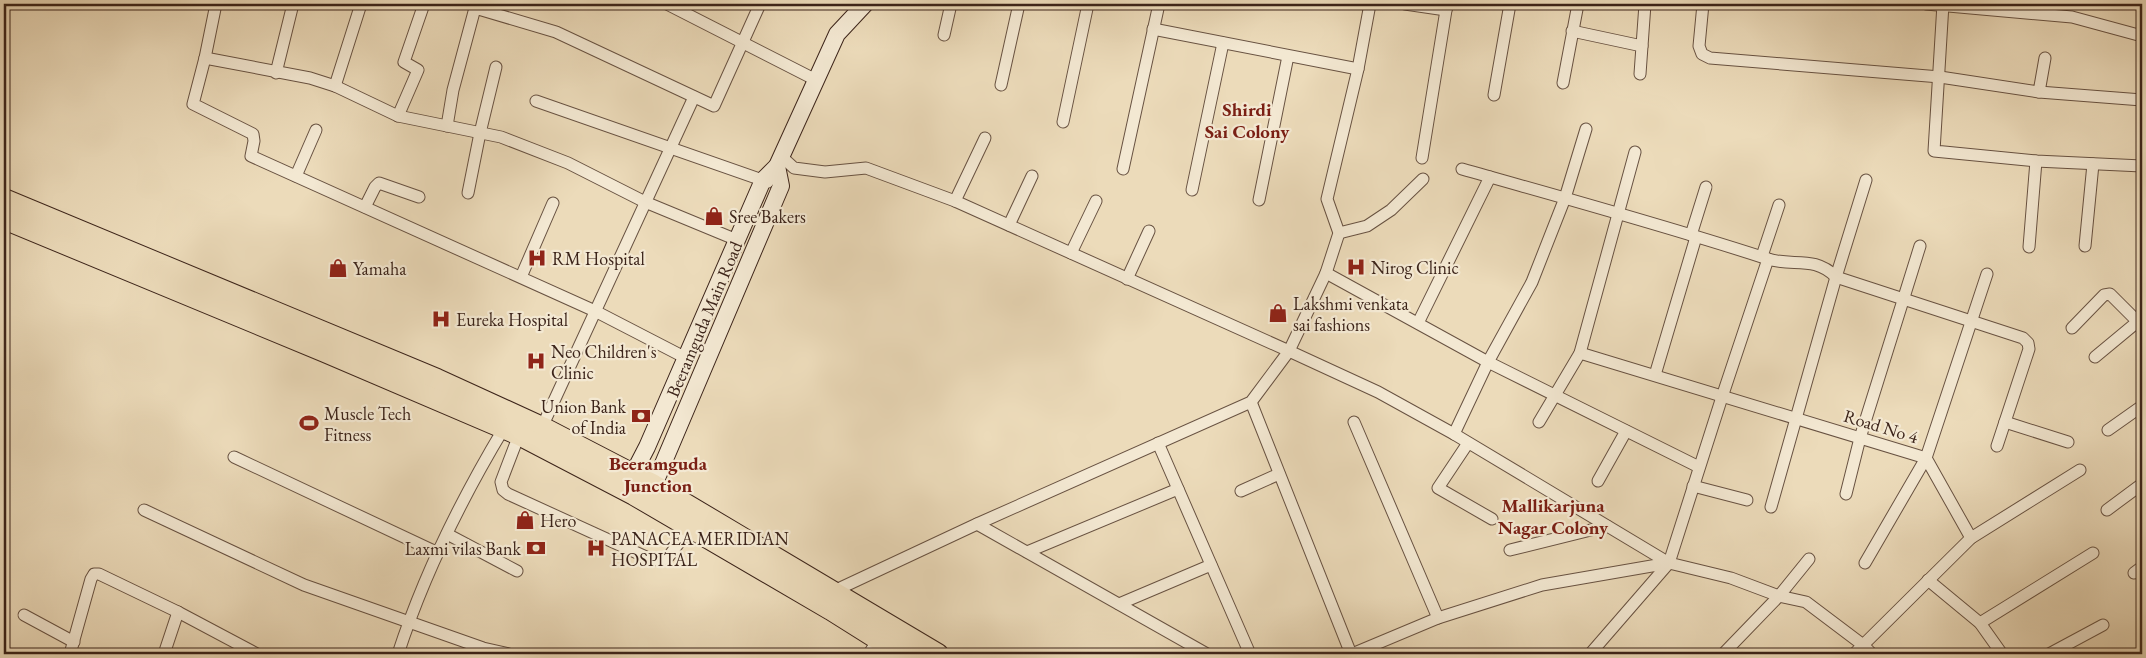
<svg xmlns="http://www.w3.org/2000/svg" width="2146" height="658" font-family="'EB Garamond',serif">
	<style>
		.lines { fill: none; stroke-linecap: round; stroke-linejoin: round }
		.street-casing { stroke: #685242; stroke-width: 13 }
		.secondary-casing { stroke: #3c241a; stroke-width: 18 }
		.highway-casing { stroke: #3c241a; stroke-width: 22 }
		.street { stroke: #f3e8d2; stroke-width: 11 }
		.secondary { stroke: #f3e8d2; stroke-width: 16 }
		.highway { stroke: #ecdbba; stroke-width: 20 }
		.labels { text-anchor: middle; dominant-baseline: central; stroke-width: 4.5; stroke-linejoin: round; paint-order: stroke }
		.poi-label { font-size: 18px; fill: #3c241a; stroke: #f3e8d2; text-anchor: start }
		.street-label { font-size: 18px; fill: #3c241a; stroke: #f3e8d2 }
		.neighbourhood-label { font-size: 19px; font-weight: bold; fill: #7a1f14; stroke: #f3e8d2 }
	</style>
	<rect width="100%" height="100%" fill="#ecdbba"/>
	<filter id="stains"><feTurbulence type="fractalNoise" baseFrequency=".004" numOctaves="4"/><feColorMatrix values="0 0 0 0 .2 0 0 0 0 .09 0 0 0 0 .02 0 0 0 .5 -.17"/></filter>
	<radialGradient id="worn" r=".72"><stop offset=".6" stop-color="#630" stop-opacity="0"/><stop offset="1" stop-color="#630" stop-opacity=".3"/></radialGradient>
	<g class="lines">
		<g class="street-casing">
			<g id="street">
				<path d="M216,4l-11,54 -12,46 60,30 1,7 -3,15 344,155 91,47"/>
				<path d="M667,4l149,76"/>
				<path d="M1405,4l41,6"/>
				<path d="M1703,4l-4,42 3,8 8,4 230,19 99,15 103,8"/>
				<path d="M1926,4l146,13 70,19"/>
				<path d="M1943,4l-9,147 102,10 106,5"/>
				<path d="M1153,29l205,40"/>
				<path d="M1572,31l70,15"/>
				<path d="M944,35l7,-31"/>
				<path d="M205,58l105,20 25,8 63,30 103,21 67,26 77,39 92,38"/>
				<path d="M276,73l17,-69"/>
				<path d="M1640,74l5,-70"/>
				<path d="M1563,83l15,-79"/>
				<path d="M1001,85l18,-81"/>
				<path d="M335,86l26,-82"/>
				<path d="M2039,92l6,-34"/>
				<path d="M1494,95l16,-91"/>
				<path d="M536,101l232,81"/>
				<path d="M398,116l20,-46 -14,-8 20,-58"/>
				<path d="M1063,122l25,-118"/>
				<path d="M447,126l6,-36 22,-82 81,24 158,74 46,-102"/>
				<path d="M781,156l13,12 31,4 41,-4 89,33 334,150 89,41 76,42 215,129 62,15 48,18 27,6 57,43 9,9"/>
				<path d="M1422,158l25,-154"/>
				<path d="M1123,169l36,-165"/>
				<path d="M1462,169c102,29 205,57 306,90 25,8 46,-4 68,18l187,61 5,5 1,6 -32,97"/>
				<path d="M296,176l20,-46"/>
				<path d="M1192,190l31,-147"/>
				<path d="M468,193l12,-60 16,-66"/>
				<path d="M1259,200l29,-144"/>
				<path d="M955,201l30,-63"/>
				<path d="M365,207l10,-20 4,-4 40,14"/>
				<path d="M1009,225l23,-49"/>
				<path d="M1339,233l28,-7 24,-16 32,-31"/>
				<path d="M1691,235l15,-48"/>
				<path d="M2085,246l8,-82"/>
				<path d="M2029,247l7,-86"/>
				<path d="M1071,253l25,-52"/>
				<path d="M1762,256l17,-51"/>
				<path d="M1326,273l162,89 211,105"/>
				<path d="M521,277l32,-74"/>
				<path d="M1127,279l22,-48"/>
				<path d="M1418,323l72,-146"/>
				<path d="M2072,328l32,-33 6,-1 32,32"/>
				<path d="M1580,353l346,105 45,80"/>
				<path d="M2095,357l47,-39"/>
				<path d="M1655,375l41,-138"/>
				<path d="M1251,402l100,252"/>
				<path d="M1354,422l84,196"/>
				<path d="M1539,422l41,-69 55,-201"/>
				<path d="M2005,422l63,20"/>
				<path d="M542,427l152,-330"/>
				<path d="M2108,430l34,-24"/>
				<path d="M1454,434l34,-72 44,-80 33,-84 21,-69"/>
				<path d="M519,435l-18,47 2,8 5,4 138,63 15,4 8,-5 21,-28"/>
				<path d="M1158,443l92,211"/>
				<path d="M1468,443l-30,45 54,31"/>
				<path d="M234,457l204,96"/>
				<path d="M1598,481l28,-50"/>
				<path d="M1693,486l54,14"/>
				<path d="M1241,491l38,-17"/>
				<path d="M1846,494l14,-56 60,-192"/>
				<path d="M1771,507l65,-230 30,-97"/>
				<path d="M144,510l160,75 179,63 26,6"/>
				<path d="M2107,510l35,-26"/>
				<path d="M977,524l230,130"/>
				<path d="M447,534l70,37"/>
				<path d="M1510,550l97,-24"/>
				<path d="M1027,552l151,-63"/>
				<path d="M1865,563l61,-105 61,-184"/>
				<path d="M2134,573l8,-6"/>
				<path d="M1928,580l52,43 22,31"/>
				<path d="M834,591l143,-67 274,-122 38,-51 37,-78 13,-40 -12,-34 31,-130 12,-65"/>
				<path d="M1119,604l92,-39"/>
				<path d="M24,615l50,27"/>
				<path d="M1980,623l113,-70"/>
				<path d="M70,654l21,-75 3,-5h5l79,38 79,42"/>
				<path d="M164,654l14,-42"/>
				<path d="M398,654c25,-77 64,-156 106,-226"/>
				<path d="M869,654l8,-13"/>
				<path d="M1352,654l86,-36 104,-33 127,-22"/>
				<path d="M1590,654l79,-91 53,-166 46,-138"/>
				<path d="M1723,654l56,-58 30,-37"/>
				<path d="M1854,654l117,-116 109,-68"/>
				<path d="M2049,654l54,-29"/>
			</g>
		</g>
		<g class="secondary-casing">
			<g id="secondary">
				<path d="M633,474l14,-27 116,-267 14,-14 60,-132 28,-30"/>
				<path d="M654,485l127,-299 -4,-20"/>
			</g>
		</g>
		<g class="highway-casing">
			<g id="highway">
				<path d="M4,199l433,180 105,48 112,58 284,169"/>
				<path d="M4,219l321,133 194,83 115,60 197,115 70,44"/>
			</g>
		</g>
		<use href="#street" class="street"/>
		<use href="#secondary" class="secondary"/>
		<use href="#highway" class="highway"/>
	</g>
	<defs>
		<g id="shop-bare" transform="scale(1.5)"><path d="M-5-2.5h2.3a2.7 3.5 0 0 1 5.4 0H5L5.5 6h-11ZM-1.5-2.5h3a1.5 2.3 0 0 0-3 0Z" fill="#8f2418" stroke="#f3e8d2" stroke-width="2.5" paint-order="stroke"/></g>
		<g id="hospital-bare" transform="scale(1.5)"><path d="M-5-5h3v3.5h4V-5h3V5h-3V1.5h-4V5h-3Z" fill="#8f2418" stroke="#f3e8d2" stroke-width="2.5" paint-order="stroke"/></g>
		<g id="bank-bare" transform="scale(1.5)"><path d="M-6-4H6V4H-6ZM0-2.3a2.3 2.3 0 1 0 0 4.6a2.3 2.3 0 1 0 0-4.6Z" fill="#8f2418" stroke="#f3e8d2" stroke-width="2.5" paint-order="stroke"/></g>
		<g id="stadium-bare" transform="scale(1.5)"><path d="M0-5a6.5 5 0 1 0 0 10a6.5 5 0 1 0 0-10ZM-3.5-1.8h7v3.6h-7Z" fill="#8f2418" stroke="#f3e8d2" stroke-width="2.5" paint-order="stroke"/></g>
	</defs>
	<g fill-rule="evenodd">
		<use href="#shop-bare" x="714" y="216"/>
		<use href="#hospital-bare" x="537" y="258"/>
		<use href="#hospital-bare" x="1356" y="267"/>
		<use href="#shop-bare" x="338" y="268"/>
		<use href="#shop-bare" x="1278" y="313"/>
		<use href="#hospital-bare" x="441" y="319"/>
		<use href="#hospital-bare" x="536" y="361"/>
		<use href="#bank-bare" x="641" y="416"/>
		<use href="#stadium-bare" x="309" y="423"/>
		<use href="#shop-bare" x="525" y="520"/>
		<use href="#bank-bare" x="536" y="548"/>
		<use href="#hospital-bare" x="596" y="548"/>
	</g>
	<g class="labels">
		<g class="poi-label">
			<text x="729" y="216">Sree Bakers</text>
			<text x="552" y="258">RM Hospital</text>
			<text x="1371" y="267">Nirog Clinic</text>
			<text x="353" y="268">Yamaha</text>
			<text x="1293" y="303">Lakshmi venkata<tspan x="1293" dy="21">sai fashions</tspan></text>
			<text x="456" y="319">Eureka Hospital</text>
			<text x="551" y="351">Neo Children's<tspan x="551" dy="21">Clinic</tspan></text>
			<text x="626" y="406" text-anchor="end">Union Bank<tspan x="626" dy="21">of India</tspan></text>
			<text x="324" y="413">Muscle Tech<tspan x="324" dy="21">Fitness</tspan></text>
			<text x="540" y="520">Hero</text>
			<text x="611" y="538">PANACEA MERIDIAN<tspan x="611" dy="21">HOSPITAL</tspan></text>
			<text x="521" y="548" text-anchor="end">Laxmi vilas Bank</text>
		</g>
		<g class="street-label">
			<text transform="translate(704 319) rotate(-67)">Beeramguda Main Road</text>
			<text transform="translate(1881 426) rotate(17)">Road No 4</text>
		</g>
		<g class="neighbourhood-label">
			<text x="1247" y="109">Shirdi<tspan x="1247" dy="22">Sai Colony</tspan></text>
			<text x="658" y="463">Beeramguda<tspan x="658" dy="22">Junction</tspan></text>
			<text x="1553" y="505">Mallikarjuna<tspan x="1553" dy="22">Nagar Colony</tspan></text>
		</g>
	</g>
	<rect width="2146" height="658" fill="none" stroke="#ecdbba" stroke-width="20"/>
	<rect x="5" y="5" width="2136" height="648" fill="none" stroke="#3c241a" stroke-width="2.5"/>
	<rect x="10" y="10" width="2126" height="638" fill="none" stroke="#3c241a"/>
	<rect width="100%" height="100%" filter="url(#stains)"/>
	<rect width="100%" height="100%" fill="url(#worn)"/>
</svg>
